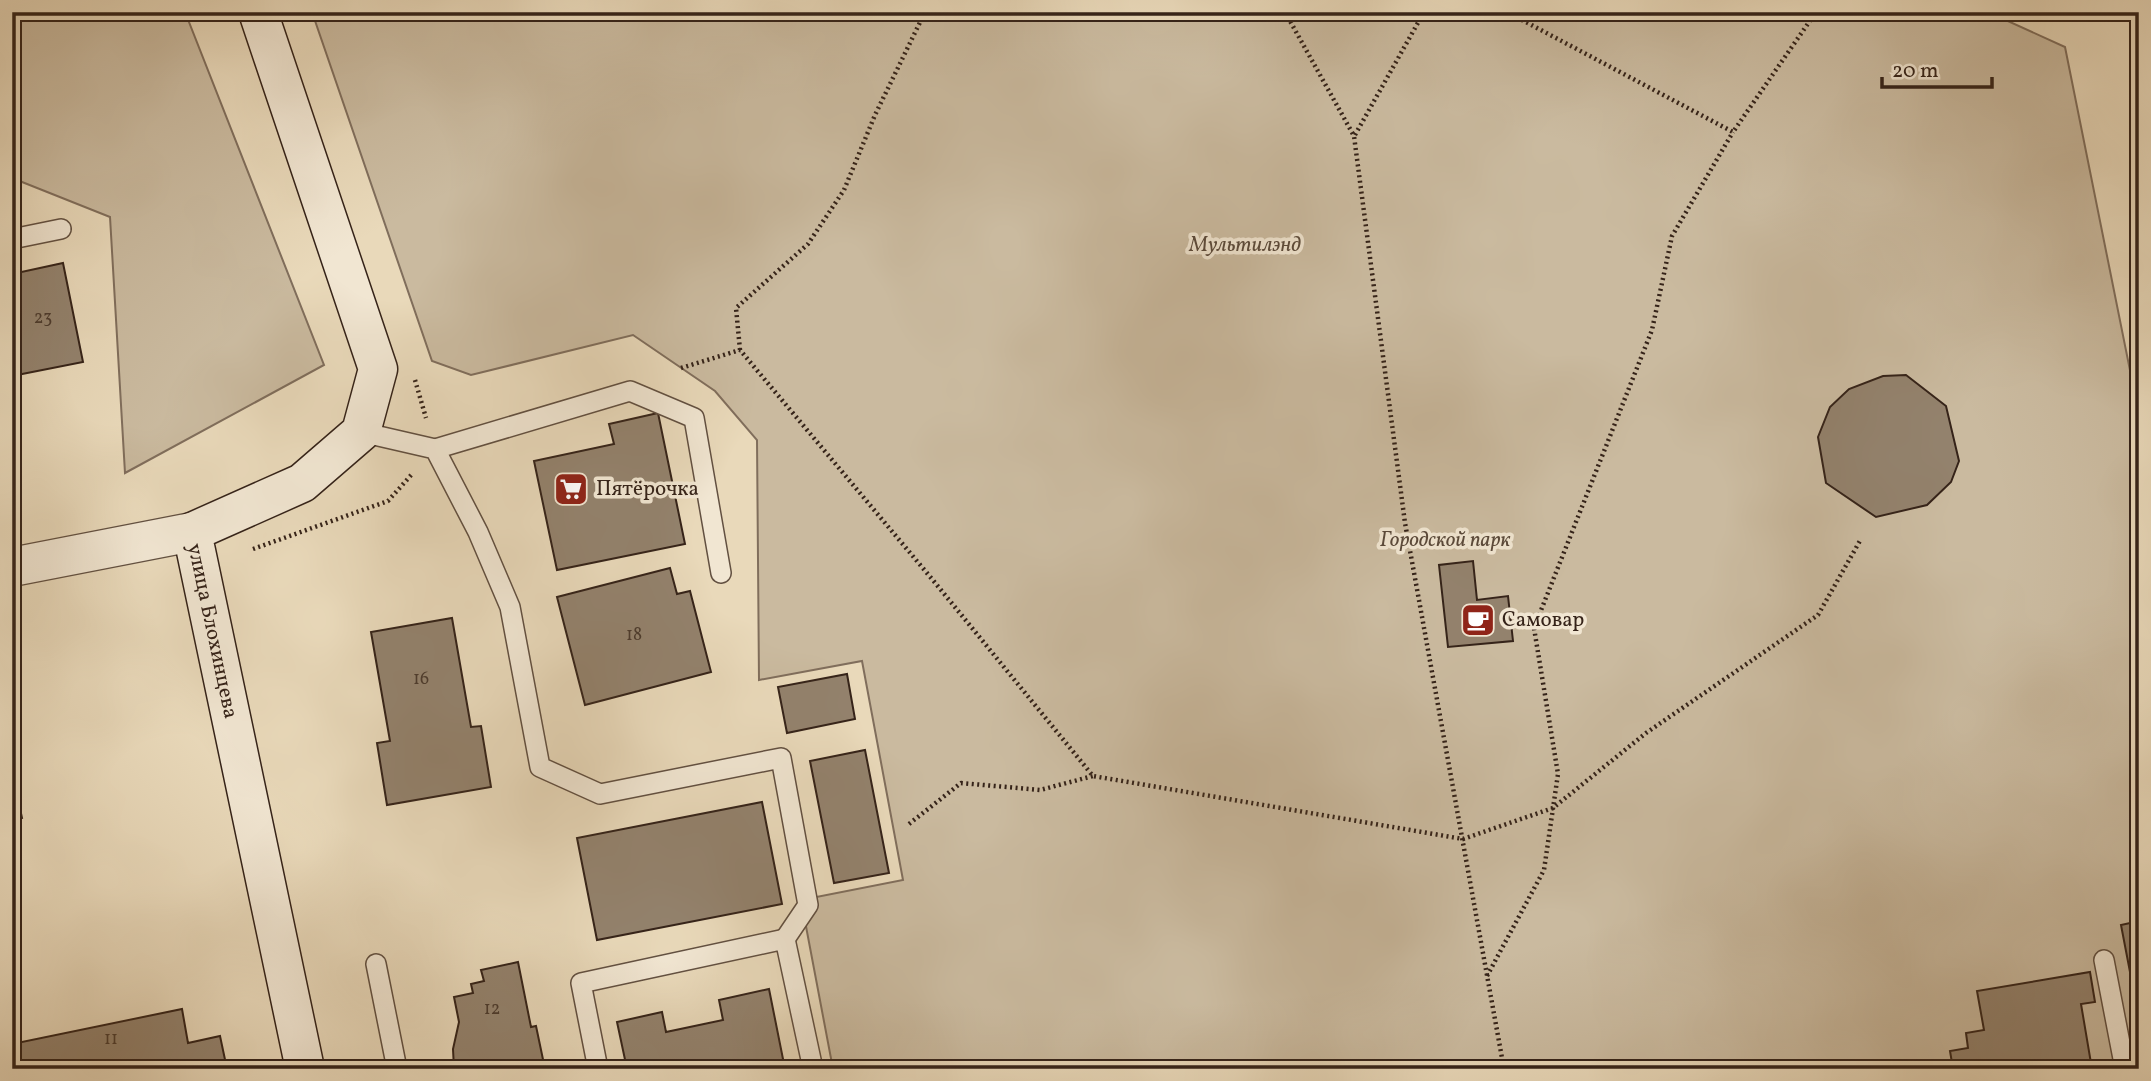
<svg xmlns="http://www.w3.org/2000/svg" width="2151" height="1081" font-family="Vollkorn,serif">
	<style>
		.green { fill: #caba9f; stroke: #806e5c; stroke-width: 2 }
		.building { fill: #93826d; stroke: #352319; stroke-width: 2 }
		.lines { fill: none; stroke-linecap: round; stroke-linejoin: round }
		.lane-casing { stroke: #625041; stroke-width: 22 }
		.street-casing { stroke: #625041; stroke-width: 41 }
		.secondary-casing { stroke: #352319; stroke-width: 41 }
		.path { stroke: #352319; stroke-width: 4.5; stroke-dasharray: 2 3.5; stroke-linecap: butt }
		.lane { stroke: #f1e6d2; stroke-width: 19 }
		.street { stroke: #f1e6d2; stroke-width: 38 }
		.secondary { stroke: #f1e6d2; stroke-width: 38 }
		.labels { text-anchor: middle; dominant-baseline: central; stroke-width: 7; stroke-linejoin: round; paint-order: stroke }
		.number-label { font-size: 18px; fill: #4c3b2e }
		.park-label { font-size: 21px; font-style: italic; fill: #5a493a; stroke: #f1e6d2 }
		.poi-label { font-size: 21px; fill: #352319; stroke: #f1e6d2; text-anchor: start }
		.street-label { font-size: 21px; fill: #352319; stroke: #f1e6d2 }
	</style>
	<rect width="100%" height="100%" fill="#e9d9ba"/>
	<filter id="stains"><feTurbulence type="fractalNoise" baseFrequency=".00286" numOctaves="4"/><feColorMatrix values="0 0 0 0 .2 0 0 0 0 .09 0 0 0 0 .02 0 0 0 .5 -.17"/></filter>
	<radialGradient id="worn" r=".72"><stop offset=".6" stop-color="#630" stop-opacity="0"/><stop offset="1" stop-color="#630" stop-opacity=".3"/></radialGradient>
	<g class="green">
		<path d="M12,12h173l139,353 -199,108 -15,-256 -98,-39z"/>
		<path d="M312,12h1676l77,35 74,368v654h-1306l-32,-169 102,-20 -41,-219 -103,19 -2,-240 -42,-49 -82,-56 -162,40 -39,-14z"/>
	</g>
	<g class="building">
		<path d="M63,263l20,99 -71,14v-102z"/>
		<path d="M1906,375l40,31 13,55 -8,21 -24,23 -51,12 -50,-34 -8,-46 12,-30 19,-18 34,-13z"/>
		<path d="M658,413l27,131 -128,26 -23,-109 80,-17 -5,-20z"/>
		<path d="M1473,561l4,39 31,-4 5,45 -65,6 -9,-82z"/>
		<path d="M670,568l7,26 13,-3 21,81 -126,33 -28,-108z"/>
		<path d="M452,618l19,109 10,-1 10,61 -104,18 -10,-62 13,-2 -19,-109z"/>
		<path d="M847,674l8,45 -68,14 -9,-46z"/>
		<path d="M865,750l24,123 -55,10 -24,-122z"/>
		<path d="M12,771l10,47 -10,2z"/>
		<path d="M762,802l20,102 -185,36 -20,-102z"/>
		<path d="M2139,921v98l-18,-94z"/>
		<path d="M518,962l13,65 5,-1 9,43h-91l-1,-20 6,-27 -5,-25 19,-4 -2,-9 13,-3 -3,-11z"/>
		<path d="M2090,972l5,30 -14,2 11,65h-139l-3,-18 18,-3 -2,-15 18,-3 -7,-39z"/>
		<path d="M769,989l16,80h-158l-10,-47 45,-10 4,20 57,-12 -4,-20z"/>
		<path d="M182,1009l6,34 32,-7 7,33h-215v-25z"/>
	</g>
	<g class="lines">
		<g class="lane-casing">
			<g id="lane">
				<path d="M12,239l49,-10"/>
				<path d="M361,432l74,17 43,83 32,75 30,160 60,27 181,-36 27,147 -23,34"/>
				<path d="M435,449l195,-58 64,27 27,155"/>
				<path d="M2104,960l21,109"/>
				<path d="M376,964l21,105"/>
				<path d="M598,1069l-17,-86 204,-44 28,130"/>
			</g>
		</g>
		<g class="street-casing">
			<path id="street" d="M12,567l180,-35"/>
		</g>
		<g class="secondary-casing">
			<path id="secondary" d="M258,12l120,357 -17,63 -59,51 -110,49 113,537"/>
		</g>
		<g class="path">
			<path d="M1285,12l69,124 51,387 99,546"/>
			<path d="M1507,12l226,120 83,-120"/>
			<path d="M1355,135l69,-123"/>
			<path d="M740,350l-4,-42 72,-64 36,-54 31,-75 50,-103"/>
			<path d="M681,368l59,-18 192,229 161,197 370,63 90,-31 93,-75 172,-118 43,-76"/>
			<path d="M415,380l11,38"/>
			<path d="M253,549l135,-48 25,-28"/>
			<path d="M909,824l52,-41 79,7 53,-14"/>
			<path d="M1487,976l57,-106 14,-96 -24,-146 118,-298 20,-94 61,-104"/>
		</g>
		<use href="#lane" class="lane"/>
		<use href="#street" class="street"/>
		<use href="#secondary" class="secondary"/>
	</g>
	<defs>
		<g id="supermarket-square" transform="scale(1.75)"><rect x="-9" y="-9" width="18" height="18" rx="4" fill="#8f2418" stroke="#f1e6d2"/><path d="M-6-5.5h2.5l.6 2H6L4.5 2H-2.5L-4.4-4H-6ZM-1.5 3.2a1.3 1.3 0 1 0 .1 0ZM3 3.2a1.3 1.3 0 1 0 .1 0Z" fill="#fff"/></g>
		<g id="cafe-square" transform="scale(1.75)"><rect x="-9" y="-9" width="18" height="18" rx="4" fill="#8f2418" stroke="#f1e6d2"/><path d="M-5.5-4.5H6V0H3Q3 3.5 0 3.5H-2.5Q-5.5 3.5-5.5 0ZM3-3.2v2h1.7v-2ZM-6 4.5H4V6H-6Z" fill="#fff"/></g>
	</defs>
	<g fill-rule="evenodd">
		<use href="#supermarket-square" x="571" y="489"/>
		<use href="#cafe-square" x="1478" y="620"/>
	</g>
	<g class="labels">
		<g class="number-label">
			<text x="43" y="318">23</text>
			<text x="634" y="635">18</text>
			<text x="421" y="679">16</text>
			<text x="492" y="1009">12</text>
			<text x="111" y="1039">11</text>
		</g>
		<g class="park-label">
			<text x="1245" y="245">Мультилэнд</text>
			<text x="1445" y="540">Городской парк</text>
		</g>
		<g class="poi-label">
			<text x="596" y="489">Пятёрочка</text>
			<text x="1502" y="620">Самовар</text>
		</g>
		<g class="street-label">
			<text transform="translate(212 631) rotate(78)">улица Блохинцева</text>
		</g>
	</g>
	<rect width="2151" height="1081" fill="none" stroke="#e9d9ba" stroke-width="42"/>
	<rect x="14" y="14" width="2123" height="1053" fill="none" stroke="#352319" stroke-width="3.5"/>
	<rect x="21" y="21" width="2109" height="1039" fill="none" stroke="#352319" stroke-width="2"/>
	<path d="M1882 77v10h110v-10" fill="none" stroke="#352319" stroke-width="3.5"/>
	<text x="1892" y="77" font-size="21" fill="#352319" stroke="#f1e6d2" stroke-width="5" paint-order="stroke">20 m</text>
	<rect width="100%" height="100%" filter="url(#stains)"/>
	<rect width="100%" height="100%" fill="url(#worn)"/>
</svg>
